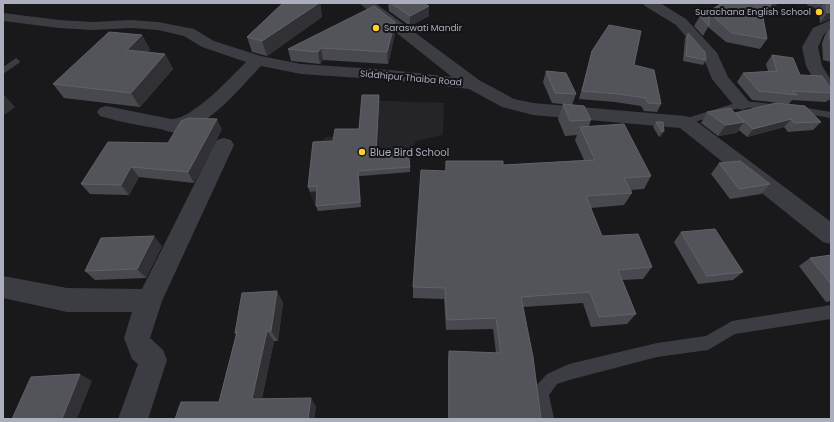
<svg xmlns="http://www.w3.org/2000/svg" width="834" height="422" font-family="Poppins,sans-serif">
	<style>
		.built { fill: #252529 }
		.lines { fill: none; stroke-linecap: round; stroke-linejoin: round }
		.lane { fill: #3c3c43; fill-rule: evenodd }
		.street { fill: #3c3c43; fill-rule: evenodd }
		.wall { fill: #48494e }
		.shaded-wall { fill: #313135 }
		.building { fill: #53545a; stroke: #616269 }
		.poi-dot { fill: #ffcd2e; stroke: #141417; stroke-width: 1.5 }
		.labels { text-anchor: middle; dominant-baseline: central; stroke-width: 4; stroke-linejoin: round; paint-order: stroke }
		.far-poi-label { font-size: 9px; fill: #abaebc; stroke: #141417; text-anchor: end }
		.far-street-label { font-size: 9px; fill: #abaebc; stroke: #141417 }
		.poi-label { font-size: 10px; fill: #abaebc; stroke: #141417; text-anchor: start }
	</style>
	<rect width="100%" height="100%" fill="#19191c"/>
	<path class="built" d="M362,100l82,3 -1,32 -27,6 -8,15 2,16 -54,5 4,13 1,17 -43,4 -9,-19 5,-44 12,-11 33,-3z"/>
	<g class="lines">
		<g class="lane">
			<path d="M16,58l4,3 -1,2 -16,11v-7z"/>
			<path d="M742,101l53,5 36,6v6l-36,-6 -53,-5 -57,18 -5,-3 1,-2z"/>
			<path d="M831,305v14l-96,15 -27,16 -51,7 -88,23 -12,4 -8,11 5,24h-16l-5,-26 2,-6 12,-13 22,-10 88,-21 49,-7 26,-15z"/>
		</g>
		<g class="street">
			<path d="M359,3h16l104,77 35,19 19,4 152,13 7,2 139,104v22l-8,-2 -143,-114 -147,-13 -31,-8 -33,-18 -79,-9 -89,-6 -40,-8c-21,22 -54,64 -86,66 -5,1 -10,-2 -15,-3 -21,-4 -41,-7 -60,-13l-3,-4 3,-4 6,-2 65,13c20,2 61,-43 75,-57l-44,-15 -18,-11 -26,-6 -27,-2 -38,2 -34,-2 -56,-7v-8l56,7 34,2 38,-2 27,2 36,7 20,12 47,15 40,8 89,6 62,7z"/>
			<path d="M643,3h17l26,16 31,34 11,24 23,27 -3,4 -6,2 -6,-2 -24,-29 -9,-22 -27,-32 -31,-19z"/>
			<path d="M806,3l25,1v8l-23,-6z"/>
			<path d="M831,20v10l-7,4 -6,13 4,19 9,14v21l-6,-2 -19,-33 -4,-19 11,-19z"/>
			<path d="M224,138l7,2 3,5 -72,156 -12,37 13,12 4,10 -19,59h-30l20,-55 -6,-5 -8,-21 8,-26h-65l-64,-14v-22l64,12 75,1 72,-144 3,-5z"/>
		</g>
	</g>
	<g class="wall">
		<path d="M283,3h37l2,14 -55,39 -15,-4 -5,-15z"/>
		<path d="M388,3h35l6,3v10l-19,10 -21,-15z"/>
		<path d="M722,3h55l-1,3 -13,10 4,23 -7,10 -34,-7 -18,-15 -5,9 -9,-10 6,-10 6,1 2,-5z"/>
		<path d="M824,3h7v16h-1l-10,4 -1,-13z"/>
		<path d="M395,22v12l-7,30 -65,-4 -3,4 -29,-3 -3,-12z"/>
		<path d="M831,27v35l-8,-2 -1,-17 3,-8z"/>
		<path d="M688,33l18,27 -3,5 -20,-4 2,-23z"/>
		<path d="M142,35l8,15 -3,2 18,2 8,15 -33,38 -76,-9 -11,-14z"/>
		<path d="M592,51l42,14 27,39 -4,8 -13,-1 -3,-5 -26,-4 -36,-3z"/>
		<path d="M772,55l28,20 31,14v8l-5,5 -34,-2 -3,4 -37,-4 -15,-18 6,-9 25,-2 -2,-7z"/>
		<path d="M546,71l30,23 -4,11 -20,-2 -9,-21z"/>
		<path d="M379,95v5l-3,53 34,14v5l-51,4 2,31 -43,4 -2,-5 1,-15 -7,1 -2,-5 25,-46 26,-12z"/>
		<path d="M563,104l28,16 -2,6 62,50 -7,13 -14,1 2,3 -8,12 -33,3 11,28 50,31 -9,12 -21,1 14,34 -9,10 -36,3 -8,-24 -60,4 18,112h-93v-58l1,-10 47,2 -3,-24 -47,1 -2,-31 -31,-1v-11l32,-116 1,-10 57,4 81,-5 -9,-20 2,-5 -12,1 -7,-17z"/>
		<path d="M707,112l28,1 86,9 -8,8 -25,2 -4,-5 -37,10 -8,-7 -3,3 -18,3 -17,-13z"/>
		<path d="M656,122l8,9 -3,5 -2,1 -6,-10z"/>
		<path d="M222,129l-28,54 -55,-6 -10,18 -39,-1 -9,-10 87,-41z"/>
		<path d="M719,163l51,21 -9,10 -31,5 -19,-25z"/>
		<path d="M681,232l62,40 -10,8 -35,4 -24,-42z"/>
		<path d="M162,246l-16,32 -51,2 -10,-9z"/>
		<path d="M831,255v46l-5,1 -27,-36 11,-8z"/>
		<path d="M283,302l-5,39h-4l-12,57 54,8 -2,13h-139l44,-17 17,-67 -1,-2z"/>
	</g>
	<g class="shaded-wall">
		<path d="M319,3h1l2,14 -55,39 -5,-15z"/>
		<path d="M773,3h4l-1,3 -20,16 6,-10z"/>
		<path d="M429,6v10l-19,10v-10z"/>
		<path d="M831,12v6l-1,1 -10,4 7,-10z"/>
		<path d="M395,22v12l-7,30 -1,-12z"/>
		<path d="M142,35l8,15 -15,15 -8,-15z"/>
		<path d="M321,48l2,12 -3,4 -2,-12z"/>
		<path d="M165,54l8,15 -33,38 -9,-14z"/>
		<path d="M3,59l2,3 -2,2z"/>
		<path d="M3,95h1l11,12 -12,9z"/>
		<path d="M379,95v5l-3,59v-6z"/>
		<path d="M217,119l5,10 -28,54 -6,-11z"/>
		<path d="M791,119l-7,8 -37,10 6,-8z"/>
		<path d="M744,122l-8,11 -18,3 8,-11z"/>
		<path d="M664,131l-3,5 -2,1 3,-5z"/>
		<path d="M131,167l8,10 -10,18 -8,-10z"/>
		<path d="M358,171l1,5 2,31 -1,-5z"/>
		<path d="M154,236l8,10 -16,32 -9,-9z"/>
		<path d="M277,291l6,11 -5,39 -7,-10z"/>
		<path d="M267,331l7,10 -14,65 -8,-7z"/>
		<path d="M80,374l12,7 -15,38h-15z"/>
		<path d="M311,398l5,8 -2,13h-6z"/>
	</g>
	<g class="building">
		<path d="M283,3h36l-57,38 -15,-4z"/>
		<path d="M391,3h32l6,3 -19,10z"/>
		<path d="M722,3h51l-11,9 5,27 -35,-6 -24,-21z"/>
		<path d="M826,3h5v9l-4,1z"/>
		<path d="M374,6l21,16 -8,30 -66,-4 -3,4 -30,-3z"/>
		<path d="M700,16l9,1v9z"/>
		<path d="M609,25l32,6 -7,34 20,5 7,34 -13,-1 -3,-5 -26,-4 -37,-3 10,-40z"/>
		<path d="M831,29v18l-2,-14z"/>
		<path d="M109,32l33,3 -15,15 38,4 -34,39 -78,-9z"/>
		<path d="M688,33l17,19 1,8 -20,-4z"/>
		<path d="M772,55l21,3 7,17 22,1 9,13v4l-39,-2 5,4 -38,-4 -16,-18 34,-2z"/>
		<path d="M546,71l20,2 10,21 -21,-1z"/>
		<path d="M362,95h17l-3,58 32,-2 2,16 -52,4 2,31 -44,4 1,-20 -9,1 5,-45 20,-1 2,-12h24z"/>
		<path d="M776,103l29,3 16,16 -27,1 -3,-4 -38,10 -18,-16z"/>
		<path d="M563,104l21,2 7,14 -21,1z"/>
		<path d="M730,108l14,14 -18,3 -19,-13z"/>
		<path d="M189,118l28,1 -29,53 -57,-5 -10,18 -40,-1 27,-42 60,1 13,-22z"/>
		<path d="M656,122h7l1,9 -2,1z"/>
		<path d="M624,124l27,52 -27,2 8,15 -46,3 16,40 36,-2 14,33 -34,3 18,44 -37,3 -9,-25 -69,5 12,60 8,62h-92v-68l52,2 -5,-35 -49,2 -2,-32 -32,-1 8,-117 25,1v-10h57v4l92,-5 -15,-33z"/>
		<path d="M740,161l30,23 -31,5 -20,-26z"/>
		<path d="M715,229l28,43 -36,4 -26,-44z"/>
		<path d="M154,236l-17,33 -52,2 16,-33z"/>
		<path d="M831,255v29l-21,-26z"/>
		<path d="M277,291l-6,40h-4l-15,68 59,-1 -3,21h-133l6,-17h38l18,-70 -2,1 7,-40z"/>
		<path d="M80,374l-18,45h-50l19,-42z"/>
	</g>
	<g class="poi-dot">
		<circle cx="819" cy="12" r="4"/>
		<circle cx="376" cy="28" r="4"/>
		<circle cx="362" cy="152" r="4"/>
	</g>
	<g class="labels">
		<g class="far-poi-label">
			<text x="811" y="12">Surachana English School</text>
			<text x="384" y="28" text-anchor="start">Saraswati Mandir</text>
		</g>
		<g class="far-street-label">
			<text transform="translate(411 78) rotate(5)">Siddhipur Thaiba Road</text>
		</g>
		<g class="poi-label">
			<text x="370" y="152">Blue Bird School</text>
		</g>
	</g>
	<rect width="834" height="422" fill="none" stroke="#abaebc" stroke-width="8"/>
</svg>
